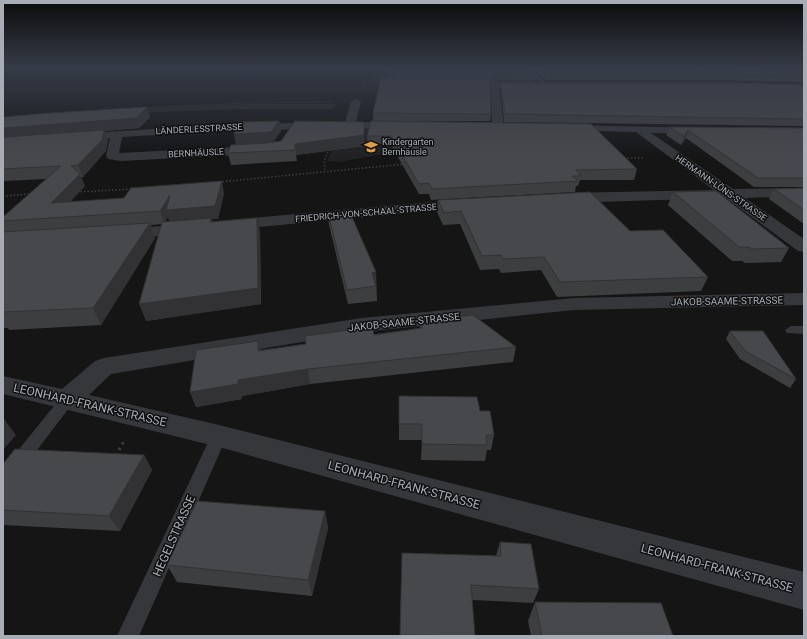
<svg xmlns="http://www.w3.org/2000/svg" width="807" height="639" font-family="Roboto,sans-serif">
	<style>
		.built { fill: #212123 }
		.green { fill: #212822 }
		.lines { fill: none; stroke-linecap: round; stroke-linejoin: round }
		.path-far2 { stroke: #3c3e41; stroke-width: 1; stroke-dasharray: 1 1; stroke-linecap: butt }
		.path-far1 { stroke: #3c3e41; stroke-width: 1.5; stroke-dasharray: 1.5 2; stroke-linecap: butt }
		.path { stroke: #3c3e41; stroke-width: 3; stroke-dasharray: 2.5 4; stroke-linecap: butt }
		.service { fill: #36373b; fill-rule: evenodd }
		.minor { fill: #36373b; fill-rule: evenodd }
		.wall { fill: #3d3e40; fill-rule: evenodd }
		.shaded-wall { fill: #323234 }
		.building { fill: #47484b; stroke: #323234 }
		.labels { text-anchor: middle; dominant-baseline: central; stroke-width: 3; stroke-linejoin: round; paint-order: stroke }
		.far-street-label { font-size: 9px; fill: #a8adb5; stroke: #101011 }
		.far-poi-label { font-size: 9px; fill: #a8adb5; stroke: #101011; text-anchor: start }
		.street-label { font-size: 10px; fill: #a8adb5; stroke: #101011 }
		.near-street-label { font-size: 12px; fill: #a8adb5; stroke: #101011 }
	</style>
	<rect width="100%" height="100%" fill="#151516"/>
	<path class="built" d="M342,128h42l21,24 -23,2 -42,8 -13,-1z"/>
	<g class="green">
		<path d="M372,71l69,1 2,12 -75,-1z"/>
		<path d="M243,104h93l-3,5h-93l-102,4 2,-4z"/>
	</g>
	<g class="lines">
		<g class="path-far2">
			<path d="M369,69l6,-1"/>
			<path d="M252,70h18l2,-2"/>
			<path d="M363,87l7,-19"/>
			<path d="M100,110l145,-7 89,-1"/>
			<path d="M328,150l1,-2"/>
		</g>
		<g class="path-far1">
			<path d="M624,158h19"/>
			<path d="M325,170l-1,-9 5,-12"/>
			<path d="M219,182l186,-18"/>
			<path d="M77,192l55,-3"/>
			<path d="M3,196l27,-2"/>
		</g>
		<path class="path" d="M119,450l6,-11"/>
		<g class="service">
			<path d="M524,72h12l10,12 -4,1 -9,-11h-9z"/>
			<path d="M791,326h13v8l-17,-1 -2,-3z"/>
			<path d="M67,395l5,1 2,4 -2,4 -63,83 -6,2v-20l59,-73z"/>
			<path d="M219,430l6,2 2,4 -88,200h-22l94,-200 2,-4z"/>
		</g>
		<g class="minor">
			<path d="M601,68l203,1v4l-199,-3z"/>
			<path d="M531,81l3,1v4l-35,2 5,39 -6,3 -4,-1 -2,-2 -1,-42 8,-3z"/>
			<path d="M356,99l5,3 -5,20h43l5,3 -5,3 -164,2 -113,7 -3,16 139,-7 6,4 -6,4 -137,7 -13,-2 -2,-3 4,-18 -35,2 -6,-3 6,-3 160,-10 110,-2 6,-20z"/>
			<path d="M565,125l136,3 2,2 -6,3h-46l82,56 71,-1v8l-59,2 59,41v13l-6,-1 -72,-53 -161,5 -5,-2 -3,-3 3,-3 5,-2 149,-3 -78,-58 -75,-2 -2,-2 2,-2z"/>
			<path d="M467,199l5,2 3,3 -3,3 -244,23 -6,-1 -2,-4 2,-4 6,-1z"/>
			<path d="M188,224l6,1 2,4 -2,4 -71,6 -6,-1 -3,-4 3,-4 6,-1z"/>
			<path d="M804,293v12l-230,5 -212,22 -251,42 -22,21 130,30 585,147v38l-585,-163 -216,-53v-18l59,13 33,-28 9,-3 258,-40 212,-20z"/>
		</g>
	</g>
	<g class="wall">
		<path d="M386,68h155l227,3 1,-3 35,1v13l-76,-2h-183l-8,-9h-3l3,3 -1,6h-37l-9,5 1,29 -1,7h-117v-8l19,-35z"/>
		<path d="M501,83l303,2v41l-300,-4 -3,-32z"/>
		<path d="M3,117h147l-11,11 -34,3 3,9 -2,11 -23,26h-2l4,9 -15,16 154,-9 -6,26h-6v3l45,-4 3,15 1,71 -115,17 16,-97 -11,1 4,13 -54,87 -92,5 -1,-2h-5v-96h1l-1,-3v-12l43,-38 -43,2zM168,217l2,5h-5z"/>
		<path d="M279,121l2,10 -8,11 8,-1 84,5 -69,9 1,6 -66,4 -3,-12 8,-8 -2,-11zM268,143l-22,2 25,-2z"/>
		<path d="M371,121l266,48 -3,11h-54l-2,6h-2l-1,6 -144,8 -2,-6h-10l-28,-49h-23l-1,-9z"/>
		<path d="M669,127l135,1v59h-50l-68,-49 -5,7 -15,-10z"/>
		<path d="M804,188v36l-35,-25 5,-10z"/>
		<path d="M673,192l116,56 -8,14 -36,1 -3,-2h-10l-64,-56z"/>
		<path d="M438,200l192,31 78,46 -7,14 -144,6 -16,-27 -40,3 -2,-4 -19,1 -20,-46 -17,1 -6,-13z"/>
		<path d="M328,213l48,59 1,29 -29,3 -19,-79z"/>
		<path d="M420,321l96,26 -3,15 -203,22 -68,12v3l-46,8 -6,-15 68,-51 3,9 159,-22z"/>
		<path d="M730,331l66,48 -6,9 -50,-29 -14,-20z"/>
		<path d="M399,396l81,15 14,24 -3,15h-4l-2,11 -64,-1 1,-20h-23z"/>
		<path d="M144,455l8,15 -32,61 -117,-6v-64l1,1z"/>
		<path d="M325,511l3,17 -16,68 -135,-14 -10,-17z"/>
		<path d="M500,542l39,47 -6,14 -61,-3 3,36h-75l2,-83 94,3z"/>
		<path d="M535,602l138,34h-142l-3,-15z"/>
	</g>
	<g class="shaded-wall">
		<path d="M500,74l-1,6 -10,6 1,-7z"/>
		<path d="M147,107l3,10 -11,11 -34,3 3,9 -2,11 -23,26 -5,-12 -75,-25v-12z"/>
		<path d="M279,121l2,10 -8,12 -37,2 -2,-11z"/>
		<path d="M688,130l-2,8 -5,7 3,-9z"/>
		<path d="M364,135l1,11 -69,9 1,6 -2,-17z"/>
		<path d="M80,174l5,12 -28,29 -6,-12z"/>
		<path d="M222,181l2,12 -6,26h-6l3,14 -5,-11 -40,1 -2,-6 -4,7 -4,-13 10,-16z"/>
		<path d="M257,218l3,15 1,71 -115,17 -7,-17z"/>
		<path d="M150,223l5,15 -54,87 -8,-17z"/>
		<path d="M376,272v14l-4,-13z"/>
		<path d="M258,341l4,15 -4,-5z"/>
		<path d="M308,369l2,15 -68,12v3l-46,8 -6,-15 48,-12z"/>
		<path d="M4,419l12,16 -13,15v-30z"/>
		<path d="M144,455l8,15 -32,61 -11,-15z"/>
		<path d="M325,511l3,17 -16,68 -4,-16z"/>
	</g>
	<g class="building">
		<path d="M389,68h135v1l9,1 4,4h-37l-10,5 1,35 -118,-1 8,-35h15z"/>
		<path d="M541,68l237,3 -8,-3 34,1v7l-74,-2h-184z"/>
		<path d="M501,83h229l74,2v34l-299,-5z"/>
		<path d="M147,107l-11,11 -133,10v-11l47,-4z"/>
		<path d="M279,121l-8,11 -37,2 4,-12z"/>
		<path d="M295,121l69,1v13l-69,9v6l-67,3 3,-8 37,-2 13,-2z"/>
		<path d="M371,121l220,3 46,45 -61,1 5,6h-9l6,5 -146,8 -3,-6 -10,1 -28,-48h-24z"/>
		<path d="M669,127l135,1v50h-46l-70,-48 -4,6z"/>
		<path d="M104,130l-2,10 -24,25 -7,1 9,8 -29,29 73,-5 7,-10 91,-7 -7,25 -49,4 4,-15 -10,16 -157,10v-4l58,-51 -58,3v-31l3,-1z"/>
		<path d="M804,188v22l-30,-21z"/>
		<path d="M716,191l73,57 -37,1 -3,-2h-10l-66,-55z"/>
		<path d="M590,192l40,39 33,-1 45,47 -148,5 -16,-25 -41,2 -2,-4 -19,1 -21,-45 -17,2 -6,-13z"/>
		<path d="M349,210l27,62 -4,1 4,13 -29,4 -19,-77z"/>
		<path d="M211,218l-1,4 47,-4 1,70 -119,16 23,-82z"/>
		<path d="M150,223l-57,85 -90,4v-80z"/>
		<path d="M473,315l43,32 -208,22 -70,11v4l-48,8 6,-42 62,-9v10l48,-7 -1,-8 67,-9 2,8 48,-7 -2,-7z"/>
		<path d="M730,331h33l33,48 -51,-28z"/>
		<path d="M399,396l78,1 3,14h10l4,24h-8l1,10 -65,-1v-20h-23z"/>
		<path d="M15,449l129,6 -35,61 -106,-6v-46z"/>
		<path d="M197,501l128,10 -17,69 -141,-15z"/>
		<path d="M500,542l31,2 8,45 -68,-4 4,51 -75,-1 2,-82 99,3z"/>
		<path d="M535,602l126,1 12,33h-131z"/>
	</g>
	<linearGradient id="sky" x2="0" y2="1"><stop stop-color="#0c0c0c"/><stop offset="0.43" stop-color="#353b47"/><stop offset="1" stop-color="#353b47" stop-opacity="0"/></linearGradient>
	<rect width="807" height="158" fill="url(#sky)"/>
	<defs>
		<g id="school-bare" transform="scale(1.08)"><path d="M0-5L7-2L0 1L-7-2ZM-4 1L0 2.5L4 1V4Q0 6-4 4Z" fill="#dd9f45" stroke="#101011" stroke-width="2.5" paint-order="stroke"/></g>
	</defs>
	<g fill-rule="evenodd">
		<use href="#school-bare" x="371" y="147"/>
	</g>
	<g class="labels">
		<g class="far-street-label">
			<text transform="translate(199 129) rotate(-3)">LÄNDERLESSTRASSE</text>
			<text transform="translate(196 153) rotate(-3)">BERNHÄUSLE</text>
			<text transform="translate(721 188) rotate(35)">HERMANN-LÖNS-STRASSE</text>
			<text transform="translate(366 213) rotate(-5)">FRIEDRICH-VON-SCHAAL-STRASSE</text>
		</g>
		<g class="far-poi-label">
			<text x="382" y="142">Kindergarten<tspan x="382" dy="10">Bernhäusle</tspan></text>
		</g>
		<g class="street-label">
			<text transform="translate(727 301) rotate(-1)">JAKOB-SAAME-STRASSE</text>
			<text transform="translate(404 322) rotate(-6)">JAKOB-SAAME-STRASSE</text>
		</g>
		<g class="near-street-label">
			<text transform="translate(90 405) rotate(13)">LEONHARD-FRANK-STRASSE</text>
			<text transform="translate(404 485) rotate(15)">LEONHARD-FRANK-STRASSE</text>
			<text transform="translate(174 536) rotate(-66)">HEGELSTRASSE</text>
			<text transform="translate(717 568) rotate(15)">LEONHARD-FRANK-STRASSE</text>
		</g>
	</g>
	<rect width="807" height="639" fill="none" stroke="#a8adb5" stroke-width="8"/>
</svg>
